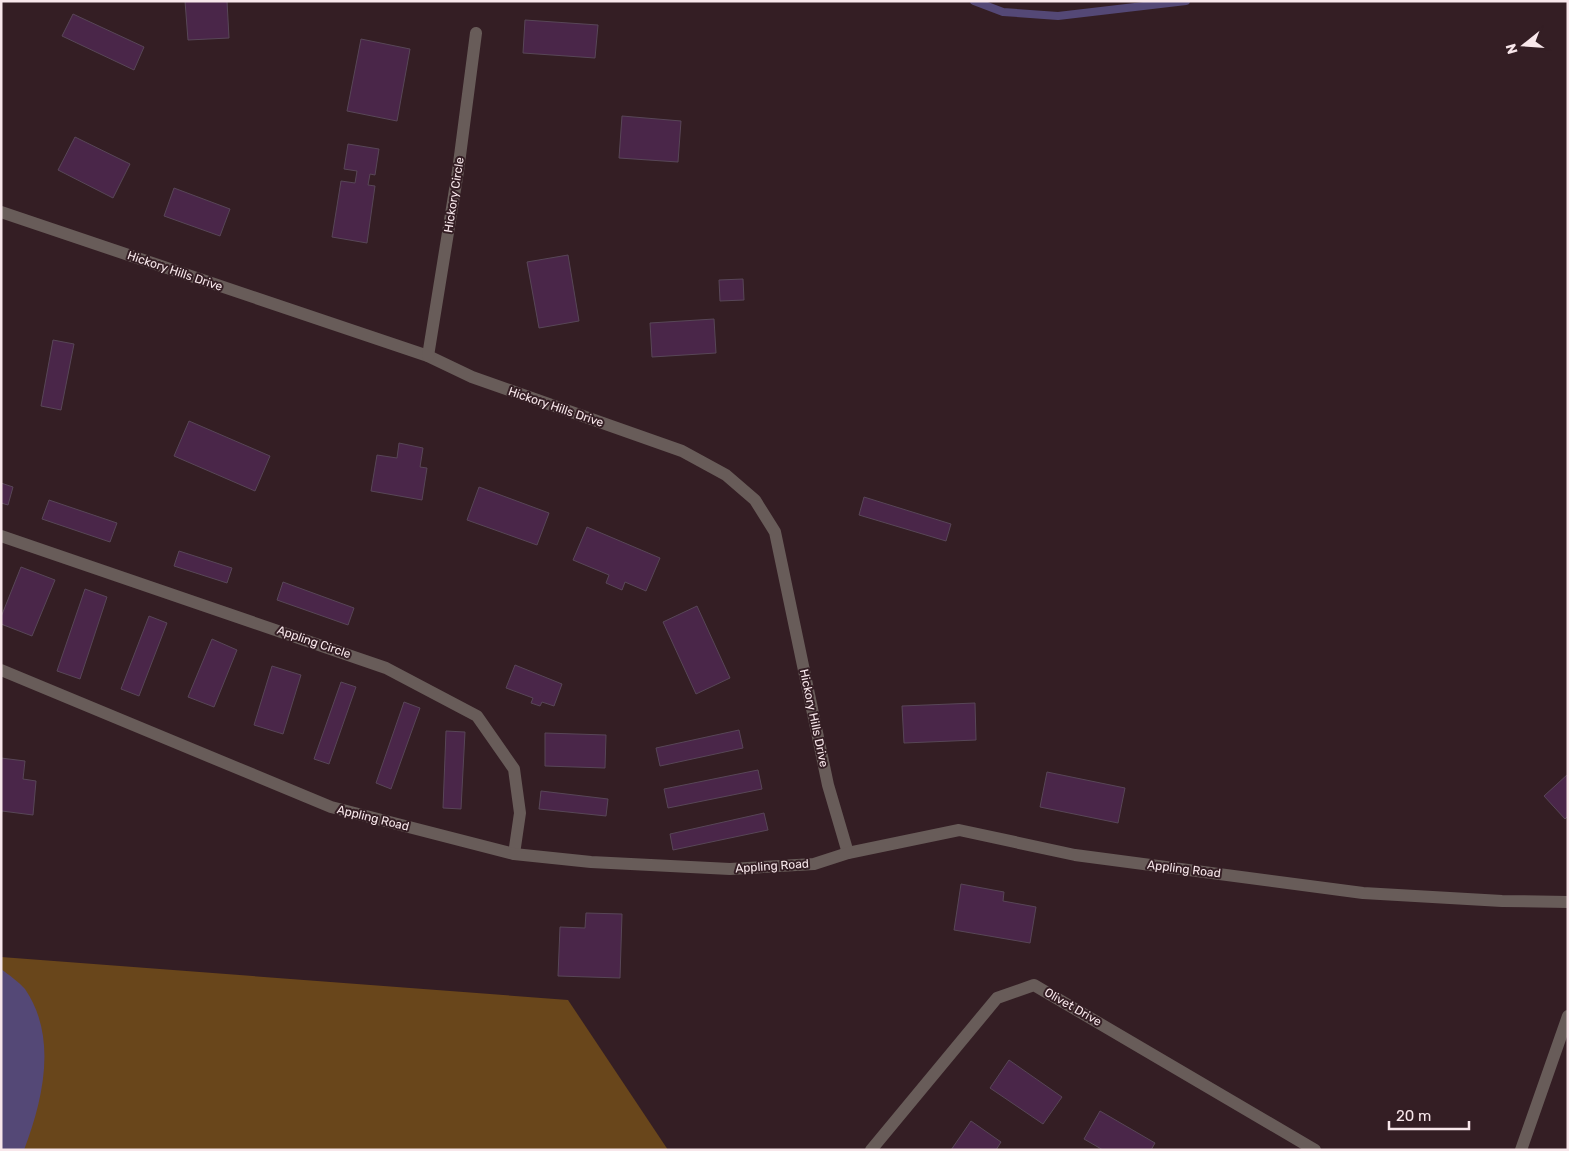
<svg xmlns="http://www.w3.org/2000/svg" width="1569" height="1151" font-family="Rubik,sans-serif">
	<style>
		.forest { fill: #69461b }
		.water { fill: #544876 }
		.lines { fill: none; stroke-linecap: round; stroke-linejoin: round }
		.stream { stroke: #544876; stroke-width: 8 }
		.building { fill: #4a2649; stroke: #584657 }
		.minor { stroke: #685c59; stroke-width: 12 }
		.labels { text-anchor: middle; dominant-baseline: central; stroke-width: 4; stroke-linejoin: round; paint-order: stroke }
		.street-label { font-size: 12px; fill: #f8e7eb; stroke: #341e24 }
	</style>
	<rect width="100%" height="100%" fill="#341e24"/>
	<path class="forest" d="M1,957l567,43 100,150h-667z"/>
	<path class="water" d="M1,969c8,6 18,13 24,20 33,48 18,111 -1,161h-23z"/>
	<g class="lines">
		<path class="stream" d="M974,1l29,11 55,4 128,-15"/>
	</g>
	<g class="building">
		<path d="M185,1h42l2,37 -41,2z"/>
		<path d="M73,14l71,33 -10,23 -72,-34z"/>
		<path d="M525,20l73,5 -3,33 -72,-5z"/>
		<path d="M361,39l49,10 -13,72 -50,-10z"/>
		<path d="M622,116l59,5 -3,41 -59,-4z"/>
		<path d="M75,137l55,27 -17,34 -55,-28z"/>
		<path d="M348,144l31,5 -4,26 -5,-1 -2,11 7,1 -8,57 -35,-6 9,-56 14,2 2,-12 -13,-2z"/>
		<path d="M174,188l56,21 -10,27 -56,-20z"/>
		<path d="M568,255l11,66 -40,7 -12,-66z"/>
		<path d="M743,279l1,21 -24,1 -1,-21z"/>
		<path d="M714,319l2,34 -64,4 -2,-34z"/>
		<path d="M53,340l21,4 -13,66 -20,-4z"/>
		<path d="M189,421l81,35 -15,35 -81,-35z"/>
		<path d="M399,443l24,5 -3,19 7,1 -5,32 -51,-9 6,-36 20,3z"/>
		<path d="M1,483l12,4 -5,18 -7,-2z"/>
		<path d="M479,487l70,26 -12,32 -70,-25z"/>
		<path d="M864,497l87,27 -5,17 -87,-26z"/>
		<path d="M49,500l68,23 -7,19 -68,-23z"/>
		<path d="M587,527l73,31 -14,33 -21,-9 -3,8 -16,-7 3,-8 -36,-15z"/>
		<path d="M179,551l53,17 -5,15 -53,-17z"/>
		<path d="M21,567l34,13 -23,56 -31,-12v-7z"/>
		<path d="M283,582l71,26 -6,17 -71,-25z"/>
		<path d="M85,589l22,8 -27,82 -23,-8z"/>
		<path d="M697,606l33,72 -34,16 -33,-72z"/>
		<path d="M149,616l18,7 -28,73 -18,-7z"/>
		<path d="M212,639l25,11 -23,57 -26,-10z"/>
		<path d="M515,665l47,19 -8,22 -12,-4 -2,4 -9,-3 2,-5 -27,-10z"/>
		<path d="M272,666l29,9 -18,59 -29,-9z"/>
		<path d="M341,682l15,5 -27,77 -15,-5z"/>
		<path d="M404,702l16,6 -29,81 -15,-6z"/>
		<path d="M975,703l1,37 -72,3 -2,-37z"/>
		<path d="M739,730l4,18 -83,18 -4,-18z"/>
		<path d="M446,731l19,1 -4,77 -18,-1z"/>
		<path d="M545,733l61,2 -1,33 -60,-2z"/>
		<path d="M1,758l24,3 -2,18 13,2 -3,34 -31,-4 -1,6z"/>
		<path d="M758,770l4,19 -94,19 -4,-19z"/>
		<path d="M1047,772l78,16 -7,35 -78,-16z"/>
		<path d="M1568,774v42l-3,3 -21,-23z"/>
		<path d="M541,791l67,8 -2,17 -67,-7z"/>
		<path d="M764,813l4,17 -95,20 -3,-16z"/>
		<path d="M961,884l43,8 -1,9 33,6 -6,36 -76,-13z"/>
		<path d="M586,913l36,1 -2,64 -62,-2 2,-49 25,1z"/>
		<path d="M1009,1060l53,37 -19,27 -53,-36z"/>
		<path d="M1100,1111l55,32 -4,7h-48l-19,-11z"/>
		<path d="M971,1121l30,21 -5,8h-45z"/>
	</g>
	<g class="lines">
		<g class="minor">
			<path d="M1,212l427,144 44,21 210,74 44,24 29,25 20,32 53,253 20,68"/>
			<path d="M428,356l30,-185 18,-138"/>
			<path d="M1,536l385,132 91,48 37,53 6,44 -6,41"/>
			<path d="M1,670l330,137 183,47 77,8 139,7 84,-5 34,-11 111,-23 116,25 288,38 139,8 66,1"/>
			<path d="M871,1150l126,-152 37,-13 281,165"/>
			<path d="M1521,1150l47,-134"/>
		</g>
	</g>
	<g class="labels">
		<g class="street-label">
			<text transform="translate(454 195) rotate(-81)">Hickory Circle</text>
			<text transform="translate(175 271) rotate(19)">Hickory Hills Drive</text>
			<text transform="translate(556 407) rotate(19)">Hickory Hills Drive</text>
			<text transform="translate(314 642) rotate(19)">Appling Circle</text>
			<text transform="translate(814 718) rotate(78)">Hickory Hills Drive</text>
			<text transform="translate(373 818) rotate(14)">Appling Road</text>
			<text transform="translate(772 866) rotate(-4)">Appling Road</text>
			<text transform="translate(1184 869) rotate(7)">Appling Road</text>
			<text transform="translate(1073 1007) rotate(30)">Olivet Drive</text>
		</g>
	</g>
	<rect width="1569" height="1151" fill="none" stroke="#f8e7eb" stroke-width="5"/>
	<g transform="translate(1524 45) rotate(253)" stroke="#341e24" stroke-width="4" paint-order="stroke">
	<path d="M0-4L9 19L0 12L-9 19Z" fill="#f8e7eb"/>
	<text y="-8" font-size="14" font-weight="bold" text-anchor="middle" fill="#f8e7eb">N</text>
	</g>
	<path d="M1389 1121v8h80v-8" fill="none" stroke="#f8e7eb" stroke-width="2.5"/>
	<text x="1396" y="1121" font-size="15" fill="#f8e7eb" stroke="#341e24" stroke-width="4" paint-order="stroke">20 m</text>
</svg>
